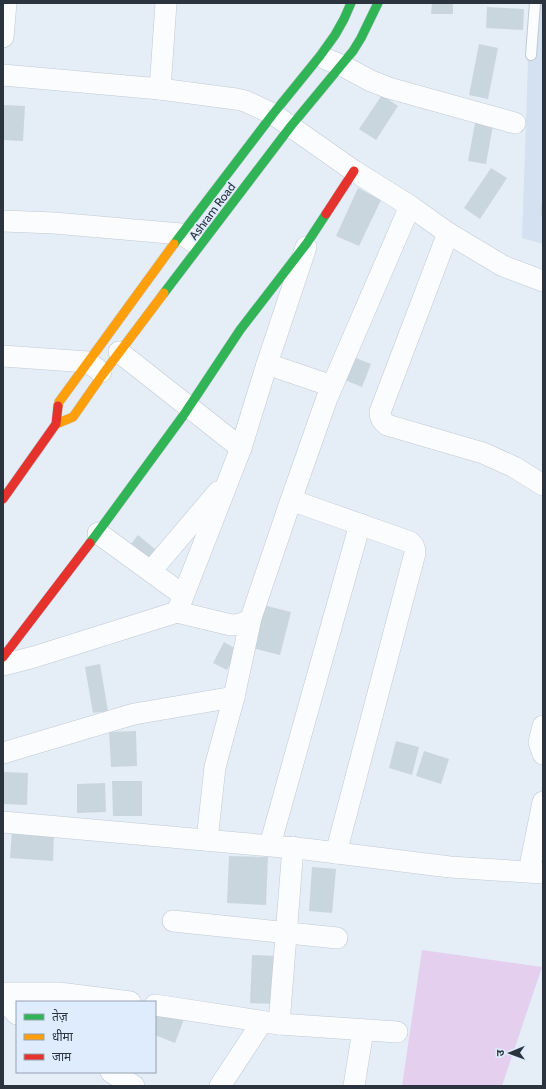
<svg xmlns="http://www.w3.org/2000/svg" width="546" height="1089" font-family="Cabin,'Noto Sans Devanagari',sans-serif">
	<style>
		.built { fill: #d4e1f1 }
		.green { fill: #e4cfee }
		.building { fill: #cad6dd }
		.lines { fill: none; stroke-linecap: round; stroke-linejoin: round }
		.lane-casing { stroke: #c1c9d3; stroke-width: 12 }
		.street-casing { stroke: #c1c9d3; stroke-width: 22 }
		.fast-casing { stroke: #c1c9d3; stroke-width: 10 }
		.slow-casing { stroke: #c1c9d3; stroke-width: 10 }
		.jam-casing { stroke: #c1c9d3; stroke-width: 10 }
		.lane { stroke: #fbfcfe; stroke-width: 10 }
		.street { stroke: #fbfcfe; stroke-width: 21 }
		.fast { stroke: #30b455; stroke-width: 9 }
		.slow { stroke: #ff9f0a; stroke-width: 9 }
		.jam { stroke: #e5322d; stroke-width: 9 }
		.labels { text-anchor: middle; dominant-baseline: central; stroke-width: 3; stroke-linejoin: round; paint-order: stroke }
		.street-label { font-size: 12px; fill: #2a333e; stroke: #deecfe }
	</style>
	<rect width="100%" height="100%" fill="#e5edf7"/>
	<path class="built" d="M530,3h13v241l-21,-6z"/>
	<path class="green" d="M422,950l120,17 -40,119h-100z"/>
	<g class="building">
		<path d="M432,3h21v11h-22z"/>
		<path d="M487,7l37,2 -1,21 -37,-2z"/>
		<path d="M479,44l19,4 -10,51 -19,-4z"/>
		<path d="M382,95l16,11 -22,34 -17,-11z"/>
		<path d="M3,105l22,1 -2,35 -20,-1z"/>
		<path d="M475,123l18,2 -7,39 -18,-3z"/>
		<path d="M491,168l16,10 -27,41 -16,-11z"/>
		<path d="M358,188l23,12 -22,46 -23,-10z"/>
		<path d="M542,202h1v14l-3,-1z"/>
		<path d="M351,356l20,8 -9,23 -20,-8z"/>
		<path d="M138,535l23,19 -7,9 -23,-19z"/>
		<path d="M263,605l28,7 -11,43 -28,-7z"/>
		<path d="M224,642l14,8 -11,20 -14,-7z"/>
		<path d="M100,664l8,47 -15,2 -8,-46z"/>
		<path d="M136,731l1,35 -26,1 -2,-35z"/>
		<path d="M396,741l23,6 -7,28 -23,-7z"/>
		<path d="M424,751l25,8 -8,25 -25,-8z"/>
		<path d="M3,772l25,1 -1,32 -24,-1z"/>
		<path d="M112,781h30v35h-29z"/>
		<path d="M105,783l1,29 -29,1v-29z"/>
		<path d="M12,830l42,3 -1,28 -43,-3z"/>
		<path d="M229,856l39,1 -2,48 -39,-2z"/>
		<path d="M312,867l24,2 -4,44 -23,-2z"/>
		<path d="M252,955l26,1 -1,48 -27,-1z"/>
		<path d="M158,1008l26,11 -9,24 -20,-8v-19z"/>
	</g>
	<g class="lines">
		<g class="lane-casing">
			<path id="lane" d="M531,55l4,-52"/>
		</g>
		<g class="street-casing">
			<g id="street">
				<path d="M3,37l3,-34"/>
				<path d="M326,59l15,6 30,16 18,7 126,35"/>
				<path d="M3,75l157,14 76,10 9,2 28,13 81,57 56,35 38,27 55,33 40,15"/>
				<path d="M160,89l6,-86"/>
				<path d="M3,221l51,2 127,11 13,8"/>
				<path d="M448,233l-68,179c0,6 2,9 7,13l96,28 31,14 29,18"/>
				<path d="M119,352l122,96"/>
				<path d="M3,356l85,6 13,10"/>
				<path d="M267,364l65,22"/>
				<path d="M291,500l119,42c4,4 5,6 5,11l-79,300"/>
				<path d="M98,533l85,62"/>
				<path d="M151,571l67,-79"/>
				<path d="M177,612l54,13c9,0 14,-2 20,-7l40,-118 36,-102 83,-192"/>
				<path d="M3,665l31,-8 143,-45 64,-164 26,-84 39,-117"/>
				<path d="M543,726l-4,16 4,12"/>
				<path d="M3,753l131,-39 100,-17"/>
				<path d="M3,822l302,27 145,18 93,6"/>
				<path d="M207,840l8,-73 19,-70 17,-79"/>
				<path d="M270,845l90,-321"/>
				<path d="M529,871l14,-69"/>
				<path d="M173,921l164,17"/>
				<path d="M3,993h56l71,9"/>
				<path d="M3,1000l14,14"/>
				<path d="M155,1005l124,19 118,8"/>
				<path d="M279,1024l14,-177"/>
				<path d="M111,1072l23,14"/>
				<path d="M220,1086l42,-64"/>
				<path d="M354,1086l9,-56"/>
			</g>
		</g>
		<g class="fast-casing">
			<g id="fast">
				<path d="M174,244l99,-130 47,-58 15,-21 9,-16 7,-16"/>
				<path d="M164,293l127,-167 62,-75 8,-13 17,-35"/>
				<path d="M90,543l93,-127 57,-86 67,-87 19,-29"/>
			</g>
		</g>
		<g class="slow-casing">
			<g id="slow">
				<path d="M58,406l1,-4 115,-158"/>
				<path d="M56,424l17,-7 30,-43 61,-81"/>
			</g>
		</g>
		<g class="jam-casing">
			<g id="jam">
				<path d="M326,214l28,-43"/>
				<path d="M3,499l53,-75 2,-18"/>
				<path d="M3,657l87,-114"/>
			</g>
		</g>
		<use href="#lane" class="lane"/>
		<use href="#street" class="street"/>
		<use href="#fast" class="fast"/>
		<use href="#slow" class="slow"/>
		<use href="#jam" class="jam"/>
	</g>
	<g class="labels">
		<g class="street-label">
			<text transform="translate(212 211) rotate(-53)">Ashram Road</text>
		</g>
	</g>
	<rect width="546" height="1089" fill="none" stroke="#2a333e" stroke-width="8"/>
	<rect x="16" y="1001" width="140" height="72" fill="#deecfe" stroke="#96a2b1"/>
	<rect x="24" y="1014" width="20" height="6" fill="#30b455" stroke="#96a2b1"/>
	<text x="52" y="1021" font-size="12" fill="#2a333e">तेज़</text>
	<rect x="24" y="1034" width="20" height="6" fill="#ff9f0a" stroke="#96a2b1"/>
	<text x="52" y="1041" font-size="12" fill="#2a333e">धीमा</text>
	<rect x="24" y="1054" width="20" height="6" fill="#e5322d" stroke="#96a2b1"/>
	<text x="52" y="1061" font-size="12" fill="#2a333e">जाम</text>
	<g transform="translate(510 1053) rotate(269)" stroke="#deecfe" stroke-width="3" paint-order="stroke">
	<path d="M0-3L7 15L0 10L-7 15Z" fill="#2a333e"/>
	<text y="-6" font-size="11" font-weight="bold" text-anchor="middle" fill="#2a333e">उ</text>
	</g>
</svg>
